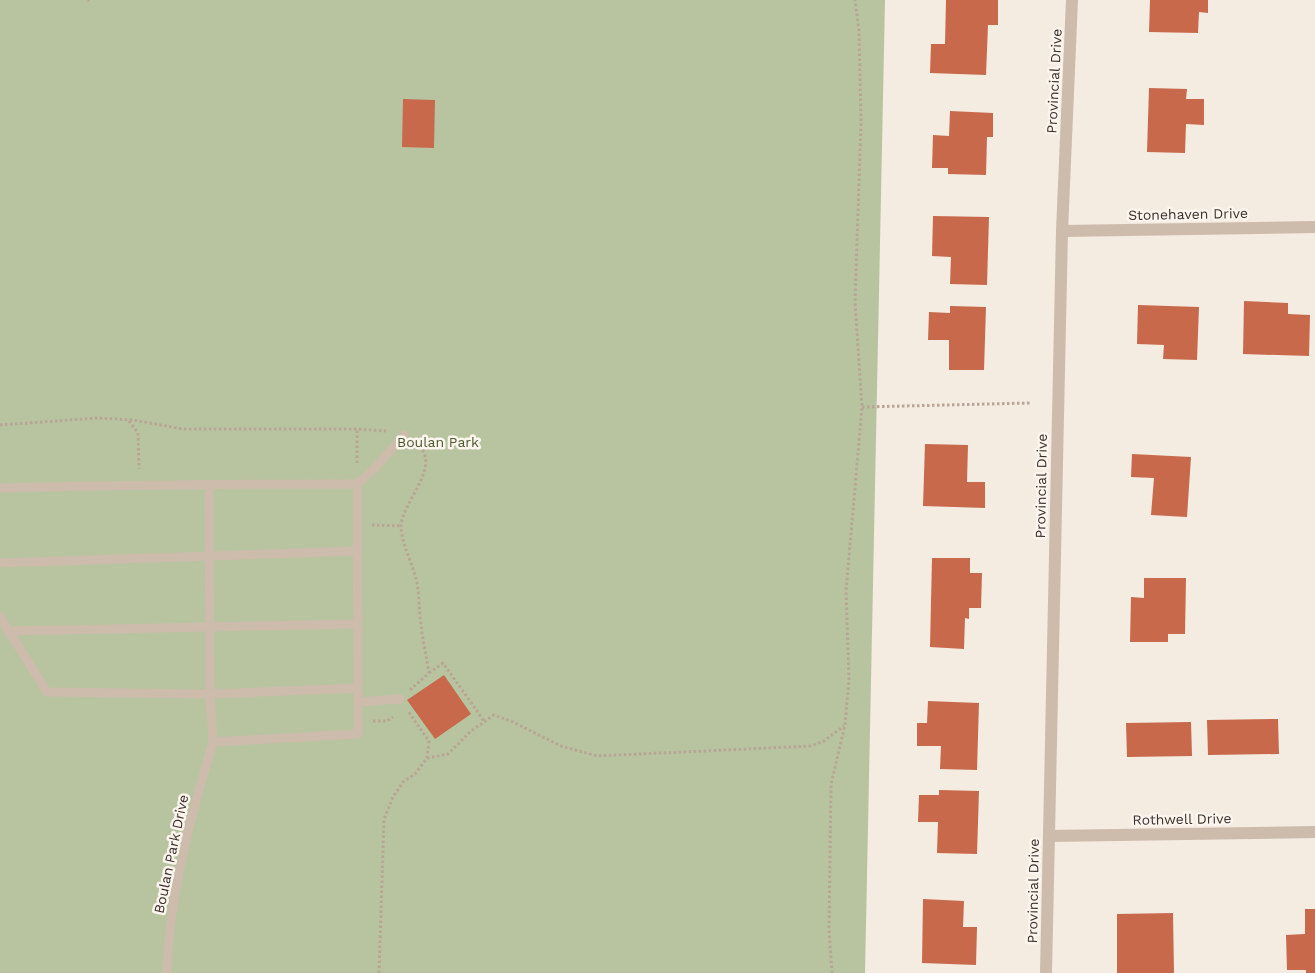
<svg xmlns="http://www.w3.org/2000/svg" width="1315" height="973" font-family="'Work Sans',sans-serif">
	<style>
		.green { fill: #b8c4a0 }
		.building { fill: #c8694b }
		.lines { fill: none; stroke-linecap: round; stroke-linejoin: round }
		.path { stroke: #b9a596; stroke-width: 3; stroke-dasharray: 2.5 2.5; stroke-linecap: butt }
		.lane { stroke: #cdbbac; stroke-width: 9 }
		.street { stroke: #cdbbac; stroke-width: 12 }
		.labels { text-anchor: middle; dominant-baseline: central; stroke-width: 5; stroke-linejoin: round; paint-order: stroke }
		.street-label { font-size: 14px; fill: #3b302b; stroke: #fbf5ee }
		.park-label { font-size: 14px; fill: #4a5a2e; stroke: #fbf5ee }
	</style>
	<rect width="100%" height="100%" fill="#f4ebe1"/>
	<path class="green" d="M0,0h885l-20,973h-865z"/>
	<g class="building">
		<path d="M946,0h52v25h-10l-2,50 -56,-2 1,-29h14z"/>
		<path d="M1150,0h58v13l-9,-1 -1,21 -49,-1z"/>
		<path d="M1149,88l38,1 -1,10h18v26l-18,-1 -1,29 -38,-1z"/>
		<path d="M403,99l32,1 -1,48 -32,-1z"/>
		<path d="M950,111l43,2v24h-6l-1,38 -38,-1v-6h-16l1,-33 16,1z"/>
		<path d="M933,216l56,1 -2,68 -37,-1 1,-27 -19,-1z"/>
		<path d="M1244,301l44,2v11l22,1 -1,41 -66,-2z"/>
		<path d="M1138,305l61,2 -2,53 -34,-1 1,-14 -27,-1z"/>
		<path d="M950,306l36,1 -2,63h-35v-30h-21l1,-28 21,1z"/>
		<path d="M925,444l43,1 -1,37h18v26l-62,-2z"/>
		<path d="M1132,454l59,3 -4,60 -36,-2 3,-37 -23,-1z"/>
		<path d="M932,558h38v15h12l-1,35h-12v11l-4,-1 -1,31 -34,-2z"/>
		<path d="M1144,578h42l-1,56h-17v8h-38l1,-45 13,1z"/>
		<path d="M444,675l27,39 -36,25 -28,-39z"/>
		<path d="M928,701l51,2 -2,67 -37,-1 1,-23h-24v-23h10z"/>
		<path d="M1278,719l1,35 -71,1 -1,-35z"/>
		<path d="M1191,722l1,34 -65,1 -1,-34z"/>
		<path d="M939,790l40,1 -2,63 -40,-1 1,-31h-20l1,-27h20z"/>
		<path d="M923,899l41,2 -1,26h14l-1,38 -54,-2z"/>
		<path d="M1305,909h10v64h-9v-3h-19l-1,-35 19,-1z"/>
		<path d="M1173,913l1,60h-57v-59z"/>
	</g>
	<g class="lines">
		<g class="path">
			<path d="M88,0l1,1"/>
			<path d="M862,407l168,-4"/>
			<path d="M129,421l9,12 1,36"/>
			<path d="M0,425l98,-7 35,2 50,9h174l29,2"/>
			<path d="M357,463v-34"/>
			<path d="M372,525l29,1"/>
			<path d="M429,673l14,-10 41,58"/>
			<path d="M410,690l19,-17c-3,-18 -7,-37 -9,-56 -1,-13 -1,-27 -4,-38 -4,-17 -14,-34 -15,-52 -1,-23 44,-63 15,-83"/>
			<path d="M373,721h14l6,-4"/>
			<path d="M427,758l21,-4 23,-23 23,-16 19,7 48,24 36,10 214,-10 13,-5 20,-15"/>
			<path d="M379,973l5,-154 9,-22 10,-15 12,-8 12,-16 2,-17 -21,-30"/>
			<path d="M832,973l-3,-43 2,-146 14,-59 4,-46 -3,-88 16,-184 -7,-105 6,-179 -2,-92 -4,-31"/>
		</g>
		<g class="lane">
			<path d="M357,484l19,-17 28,-32"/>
			<path d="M0,488c119,-3 238,-4 357,-4l1,250 -145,8 -3,-48 -1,-210"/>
			<path d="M0,563l357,-12"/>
			<path d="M0,617l47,75 163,2 148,-6"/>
			<path d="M8,631l350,-7"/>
			<path d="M358,702l42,-3"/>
			<path d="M167,973c2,-78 24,-157 46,-231"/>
		</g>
		<g class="street">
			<path d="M1062,231l253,-4"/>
			<path d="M1049,836l266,-4"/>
			<path d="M1046,973l16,-742 10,-231"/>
		</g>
	</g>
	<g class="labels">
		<g class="street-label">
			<text transform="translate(1054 81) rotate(-87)">Provincial Drive</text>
			<text transform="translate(1188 214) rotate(-1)">Stonehaven Drive</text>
			<text transform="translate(1041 486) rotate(-89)">Provincial Drive</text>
			<text transform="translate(1182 819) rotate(-1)">Rothwell Drive</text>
			<text transform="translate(171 854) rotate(-78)">Boulan Park Drive</text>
			<text transform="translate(1033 891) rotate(-89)">Provincial Drive</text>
		</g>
		<g class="park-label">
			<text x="438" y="442">Boulan Park</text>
		</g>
	</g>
</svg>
